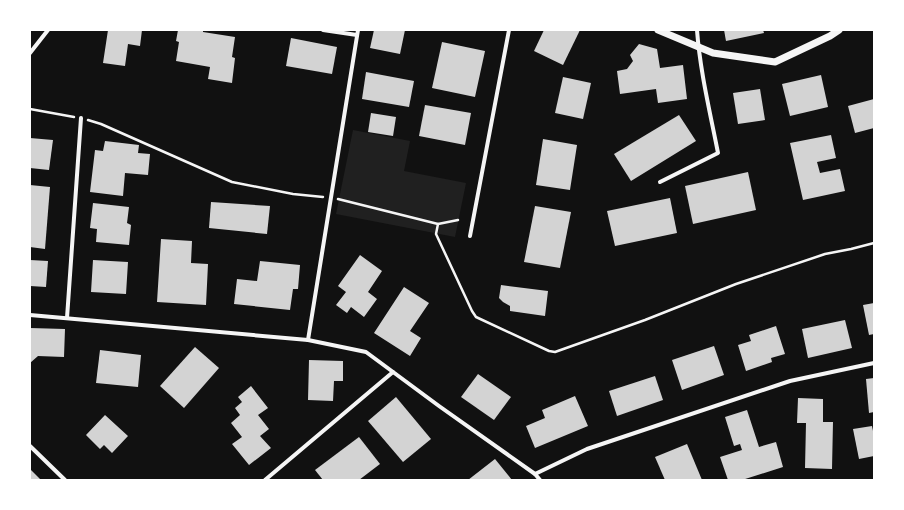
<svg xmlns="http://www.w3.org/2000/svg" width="904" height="510" font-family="Quicksand,sans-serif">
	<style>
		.green { fill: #202020 }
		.building { fill: #d3d3d3 }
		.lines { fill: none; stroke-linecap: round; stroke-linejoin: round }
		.path { stroke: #f5f5f5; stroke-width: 2.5 }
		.minor { stroke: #f5f5f5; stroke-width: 4 }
		.tertiary { stroke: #f5f5f5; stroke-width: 7 }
	</style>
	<rect width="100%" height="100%" fill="#111"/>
	<path class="green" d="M353,130l57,11 -6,30 62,12 -11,54 -119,-23z"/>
	<g class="building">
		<path d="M108,30h34l-2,16 -12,-2 -3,22 -22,-3z"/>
		<path d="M178,30h25v2l32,5 -3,20 3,1 -3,25 -24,-4 2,-12 -34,-6 3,-19 -3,-1z"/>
		<path d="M374,30h31l-5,24 -30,-6z"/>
		<path d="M544,30h36l-17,35 -29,-14z"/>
		<path d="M724,30h39l1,3 -38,8z"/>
		<path d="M291,38l46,9 -5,27 -46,-8z"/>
		<path d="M442,42l43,9 -10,46 -43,-9z"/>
		<path d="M639,44l18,5 3,19 23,-3 4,34 -29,4 -2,-14 -36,5 -3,-23 10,-2 6,-8 -3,-6z"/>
		<path d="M366,72l48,9 -5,26 -47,-8z"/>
		<path d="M821,75l7,32 -38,9 -8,-32z"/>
		<path d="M563,77l28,6 -8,36 -28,-6z"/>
		<path d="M760,89l5,31 -27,4 -5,-31z"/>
		<path d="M874,99v29l-19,5 -7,-27z"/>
		<path d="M425,105l46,8 -6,32 -46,-9z"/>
		<path d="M371,113l25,4 -3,19 -25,-4z"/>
		<path d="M679,115l17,26 -65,40 -17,-27z"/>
		<path d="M831,135l5,23 -19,4 3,11 20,-4 5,22 -42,9 -13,-57z"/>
		<path d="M30,138l23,2 -4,30 -19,-2z"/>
		<path d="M543,139l34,6 -7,45 -34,-5z"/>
		<path d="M105,141l34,4 -1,8 12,1 -2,21 -23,-2 -2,23 -33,-4 5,-42 8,1z"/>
		<path d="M748,172l8,38 -63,14 -8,-38z"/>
		<path d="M30,185l20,2 -5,62 -15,-2z"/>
		<path d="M670,198l7,35 -62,13 -8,-35z"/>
		<path d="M211,202l59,4 -3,28 -58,-6z"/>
		<path d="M93,203l36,4 -2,16 4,2 -2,20 -33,-3 1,-13 -7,-1z"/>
		<path d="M535,206l36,6 -11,56 -36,-6z"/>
		<path d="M161,239l31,2 -1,22 17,1 -2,41 -49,-3z"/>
		<path d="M360,255l22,16 -14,21 9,7 -13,18 -13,-10 -4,6 -11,-8 10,-13 -8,-6z"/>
		<path d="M30,260l18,1 -2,26 -16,-1z"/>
		<path d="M93,260l35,2 -2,32 -35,-2z"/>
		<path d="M260,261l40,4 -2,24h-5l-3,21 -56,-6 3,-25 20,2z"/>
		<path d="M501,285l47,6 -3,25 -35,-5v-5l-7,-4 -4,-4z"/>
		<path d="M404,287l25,16 -19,28 11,7 -11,18 -36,-23z"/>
		<path d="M874,303v31l-5,1 -6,-30z"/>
		<path d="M845,320l7,28 -44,10 -6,-29z"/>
		<path d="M776,326l9,28 -14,4 1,4 -26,9 -8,-26 13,-4 -2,-6z"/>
		<path d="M30,328l35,1 -1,28 -26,-1 -8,7z"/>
		<path d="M714,346l10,29 -42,15 -10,-30z"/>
		<path d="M195,347l24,21 -35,40 -24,-22z"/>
		<path d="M100,350l41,5 -3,32 -42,-4z"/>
		<path d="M309,360l34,1v20h-9l-1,20 -25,-1z"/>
		<path d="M478,374l33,23 -17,23 -33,-23z"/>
		<path d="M655,376l8,24 -46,16 -8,-25z"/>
		<path d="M874,378v34l-5,1 -3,-34z"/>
		<path d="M251,386l17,22 -10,7 11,14 -9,7 11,12 -22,17 -17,-21 10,-7 -11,-14 9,-8 -5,-7 7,-6 -4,-5z"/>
		<path d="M575,396l13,30 -53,22 -9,-22 19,-8 -3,-8z"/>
		<path d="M396,397l35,42 -28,23 -35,-41z"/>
		<path d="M798,398l25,1v23h10l-1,47 -27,-1 1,-45h-9z"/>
		<path d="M747,410l12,37 17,-5 7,25 -41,13h-14l-8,-23 22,-7 -2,-6 -6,2 -9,-29z"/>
		<path d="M105,415l23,21 -16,17 -8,-8 -4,4 -14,-14z"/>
		<path d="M872,426l2,10v20l-15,3 -6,-30z"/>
		<path d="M359,437l21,27 -21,16h-36l-8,-10z"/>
		<path d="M687,444l15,36h-37l-10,-23z"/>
		<path d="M495,459l17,21h-44z"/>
		<path d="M30,469l11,11h-11z"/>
	</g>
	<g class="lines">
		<g class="path">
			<path d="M30,109l44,8"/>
			<path d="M88,120l13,4 131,58 61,12 30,3"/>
			<path d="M338,199l100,25 -2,10 36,77 4,6 73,34 6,1 90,-32 91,-36 89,-30 26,-5 23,-6"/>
			<path d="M438,224l20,-4"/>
		</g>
		<g class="minor">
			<path d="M323,30l34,5"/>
			<path d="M30,53l18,-23"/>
			<path d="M660,182l58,-29c-8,-41 -18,-82 -21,-123"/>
			<path d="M470,236l39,-206"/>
			<path d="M30,315l278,25 58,12 73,54 96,68 5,6"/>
			<path d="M67,318l14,-200"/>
			<path d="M308,340l50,-310"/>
			<path d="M30,446l35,34"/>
			<path d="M535,474l52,-25 203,-68 84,-18"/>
			<path d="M265,480l128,-108"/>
		</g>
		<path class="tertiary" d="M658,30l55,23 62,9 55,-26 9,-6"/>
	</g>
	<rect width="904" height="510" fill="none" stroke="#ffffff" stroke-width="62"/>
</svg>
